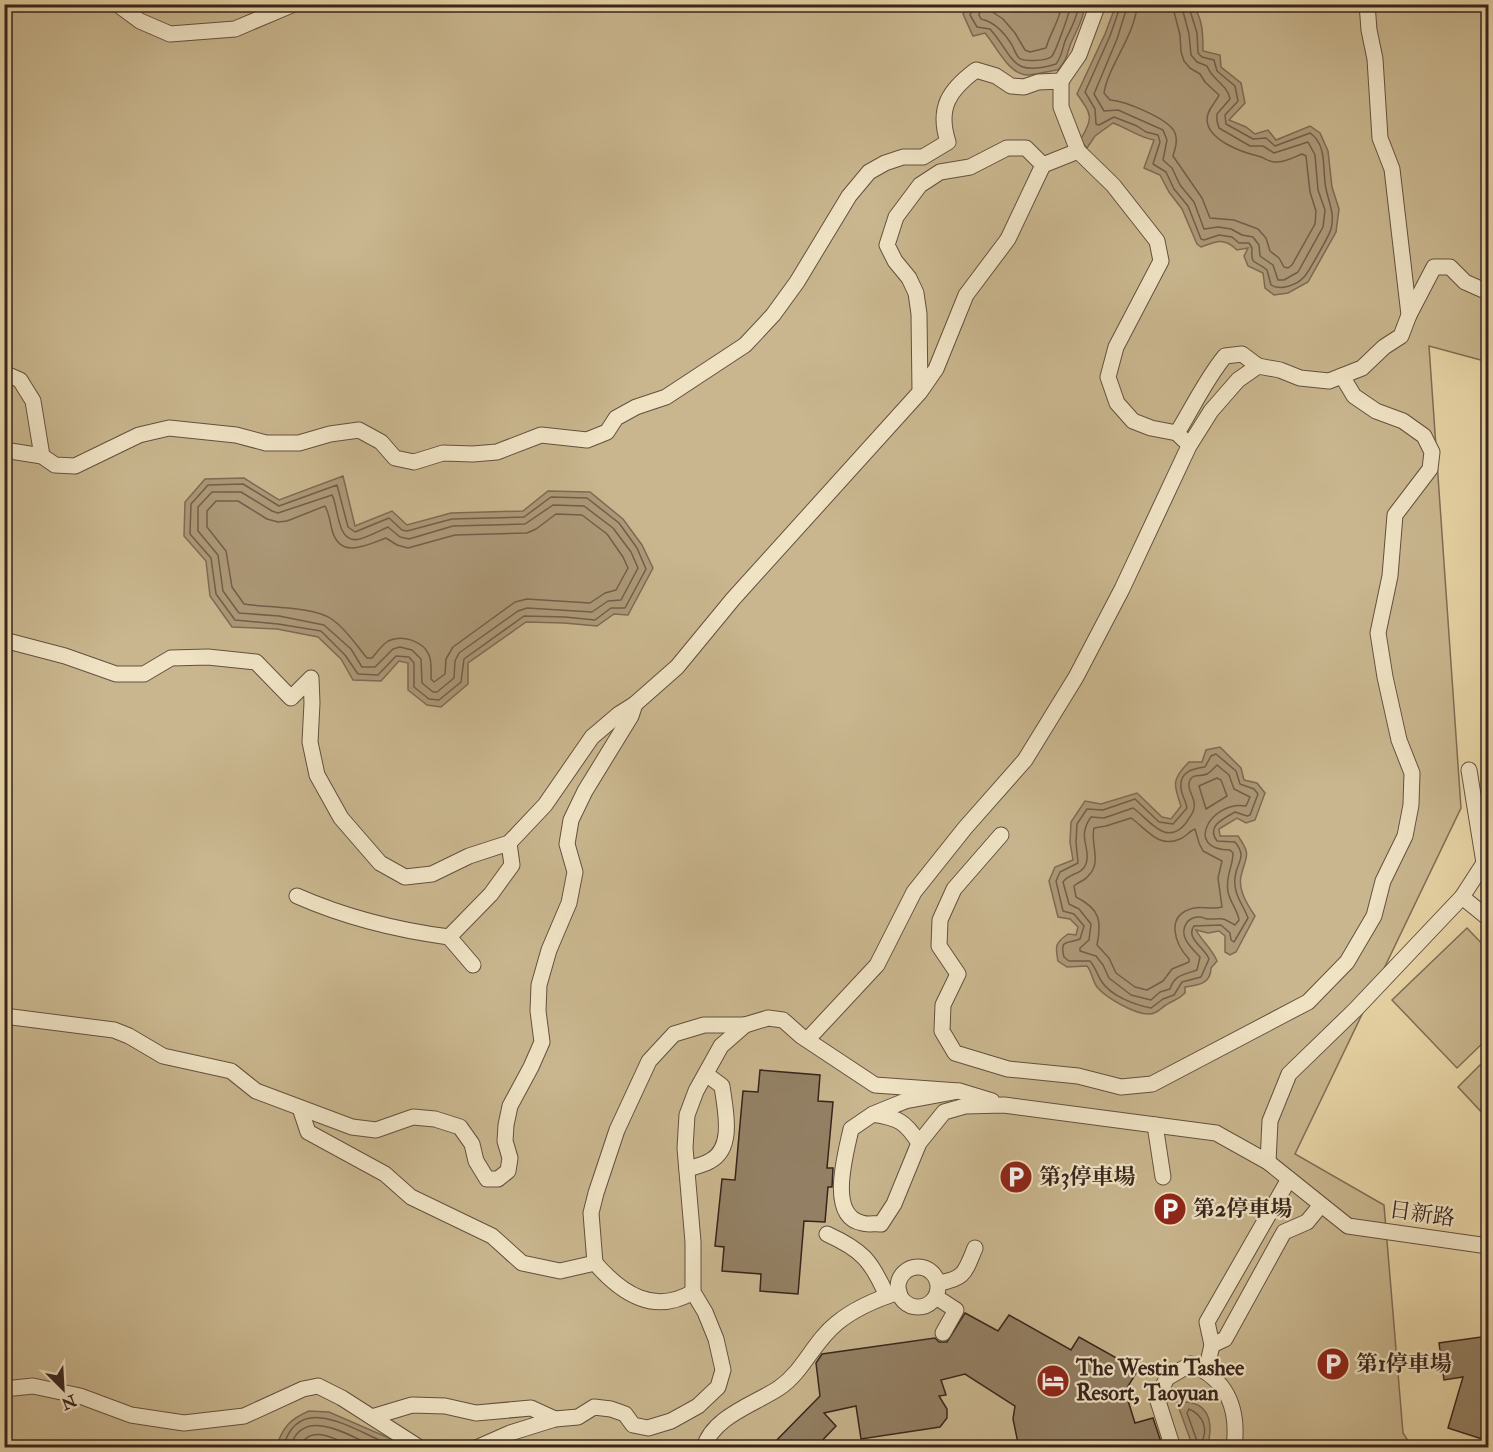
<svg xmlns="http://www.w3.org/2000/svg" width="1493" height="1452" font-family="'IM FELL Double Pica','Noto Serif TC',serif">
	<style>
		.green { fill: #c9b68e; stroke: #806d56; stroke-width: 1.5 }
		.water { fill: #ac9877; stroke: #7e6a53; stroke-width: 1.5 }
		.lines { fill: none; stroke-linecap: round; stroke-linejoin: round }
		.shore { stroke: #725e4a; stroke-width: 1.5 }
		.building { fill: #938064; stroke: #38241d; stroke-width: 1.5 }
		.minor-casing { stroke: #64503f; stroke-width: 17 }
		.minor { stroke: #efe3c4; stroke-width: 15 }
		.labels { text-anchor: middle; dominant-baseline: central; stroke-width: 4.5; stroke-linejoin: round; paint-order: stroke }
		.poi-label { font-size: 22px; font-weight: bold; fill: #38241d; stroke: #efe3c4; text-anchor: start }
		.street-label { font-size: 22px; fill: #38241d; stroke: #efe3c4 }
	</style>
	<rect width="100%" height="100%" fill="#e7d4a5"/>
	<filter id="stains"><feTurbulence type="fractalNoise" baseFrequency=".00333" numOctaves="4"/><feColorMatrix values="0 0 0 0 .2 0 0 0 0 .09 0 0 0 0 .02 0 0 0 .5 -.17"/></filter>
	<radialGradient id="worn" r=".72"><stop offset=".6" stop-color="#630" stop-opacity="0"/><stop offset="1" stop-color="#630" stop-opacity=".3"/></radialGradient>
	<g class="green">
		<path d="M4,5h1484v357l-59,-16 32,462 -166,346 89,51 19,228 9,14h-1407z"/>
		<path d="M1467,928l21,22v88l-31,30 -65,-68z"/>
		<path d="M1488,1057v62l-30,-32z"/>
	</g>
	<g class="water">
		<path d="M969,5l116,-1v1c-2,16 -8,24 -14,38 -5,13 -3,15 -13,27 -9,1 -19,4 -29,5 -20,1 -32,-28 -44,-42l-12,3 -10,-22z"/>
		<path d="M1116,5h76c11,12 11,30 11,46l17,4 1,12 20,16 4,20 -16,17 17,7 9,7 13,-4 8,10 34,-14 10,7 8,18 4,36 7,22 -3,23 -28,50 -20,11 -14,2 -9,-7 -2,-15 -15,-7 -4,-10 4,-8 -11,2c-13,-13 -20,-9 -36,-3l-4,-3 -15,-35 -13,-17 -9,-17 -16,-7 10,-28c-14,-2 -27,-12 -41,-17l-18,13 -8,12 -7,-8c14,-22 12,-25 -3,-46l28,-60z"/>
		<path d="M343,476l12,50 37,-15 15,14 44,-12 72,-2 25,-20 42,1 33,27 19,26 11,23 -25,47 -14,-1 -17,12 -33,-3 -38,-1 -58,41v21l-27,23 -14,-2 -19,-15v-27l-9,-2 -18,20 -28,-1 -12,-21 -23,-22 -41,-8 -45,-2 -22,-31 -4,-35 -22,-25 1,-34 20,-23 39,-1 35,22z"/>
		<path d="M1220,747l21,21 3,12 13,3 8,10 -10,27 -9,3 -9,-5 -18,11 1,7h18c14,20 8,19 3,40 -3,14 6,28 14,40l-19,36 -6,3 -5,-3v-16l-6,-5 -11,2 -12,-3c6,11 16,19 21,31l-6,7c0,16 -13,17 -26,19v6c-8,8 -12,7 -19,12 -5,3 -9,9 -16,9 -14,1 -44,-16 -53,-27 -5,-7 -5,-15 -10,-21l-20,1 -9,-6c-3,-15 -3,-18 10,-27l8,1 2,-8 -8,-8 -12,-2 -9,-36 6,-14 18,-7 -3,-18 1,-20 14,-21 16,3 36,-11 25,24 9,2 10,-13c-8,-22 -9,-27 8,-44h13l4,-12z"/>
		<path d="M1186,1402c26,2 27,26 21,45h-14l-16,-44z"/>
		<path d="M309,1411l20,1 67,29 -4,6 -116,1c6,-20 14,-29 33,-37z"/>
	</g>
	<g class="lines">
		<g class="shore">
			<path d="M974,4l-4,11 7,12 13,2c25,28 20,49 66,35 6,-8 6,-14 9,-23 6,-13 12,-22 14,-37"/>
			<path d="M981,4l-2,11 2,4c14,3 23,13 31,26 2,4 4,10 7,13 5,4 26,3 32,-1 4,-2 19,-46 20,-53"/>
			<path d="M990,4l1,7 12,8 12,14 10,17 5,2 16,-4c4,-15 14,-28 16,-44"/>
			<path d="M1121,4l-11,32 -25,56 10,17 1,15 3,1 15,-8 23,9 9,6 12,3 2,7 -7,22 13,8 8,17 14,17 13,33 3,1 15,-5 13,2 7,6h10l3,5c-1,19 2,11 15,22l4,15c9,6 26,0 33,-8 4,-4 25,-41 27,-48 4,-15 -2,-26 -5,-40 -4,-18 2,-44 -16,-56l-35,13 -9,-8 -13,1 -27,-15 -1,-9 13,-14 -3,-15 -18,-15 -3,-11 -12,-3 -4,-4 -1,-20 -9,-29"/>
			<path d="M1128,4l-11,35 -23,55 10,17 14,-1 45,20 4,10 -4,20 9,8 8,17 14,17 10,27 14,-2 13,2 11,6 11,2 6,8 1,11 13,9 5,15h6l14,-8 25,-45 2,-17 -7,-20 -3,-35 -7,-13 -34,11 -11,-7h-13l-31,-18 -2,-7v-7l13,-15c-2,-14 -18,-19 -23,-33l-10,-4 -6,-7 -2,-21 -8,-30"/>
			<path d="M1137,4c-1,30 -29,62 -33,89l6,7c15,1 60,19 65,33 3,8 0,16 -2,23l29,42 8,20 24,2 24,9 8,9 4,13 9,7 5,9 4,1 4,-3 23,-41 1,-13 -6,-19 -4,-36 -4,-2c-8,3 -18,9 -27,8 -7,0 -11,-5 -17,-6 -17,-4 -50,-16 -51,-36 0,-11 8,-16 12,-25l-14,-13 -5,-8 -10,-6 -6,-7 -3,-9 -1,-17 -8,-31"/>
			<path d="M243,484l36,22 58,-21 11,42 7,5 34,-14 13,12 5,1 45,-12 72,-2 27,-20 36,1 32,25 18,25 9,21 -21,39h-14l-16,12 -30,-3 -41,-1 -60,43 -3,23 -22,18 -10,-1 -15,-12v-24l-5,-6 -13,-1 -18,19 -20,-1 -13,-19 -24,-24 -43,-7 -43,-4 -19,-26 -5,-36 -21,-24 1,-30 17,-19z"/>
			<path d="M212,492h29l31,19 6,2 54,-18c7,12 4,50 28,44 10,-3 19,-8 28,-12l12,10 9,2 44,-13 72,-2 28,-19 31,1 29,22 18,24 7,16 -17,32 -13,1 -16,11 -65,-4 -9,3 -59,42 -4,8 -1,17 -17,14h-4l-11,-9 -1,-24 -9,-9 -12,-3 -7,2 -18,18h-13l-11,-18 -27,-24 -45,-9 -40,-3 -16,-22 -5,-36 -20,-24v-24z"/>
			<path d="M216,501h22l29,18 11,3 9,-1 38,-15c4,7 5,16 7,24 8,30 35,15 54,8l11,7 11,3 47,-13 72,-2 9,-4 20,-15 26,1 25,19 16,23 5,11 -12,22 -11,3 -15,10 -63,-4 -12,3 -62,45 -7,12 -1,15 -11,8 -3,-3c0,-8 1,-17 -2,-24 -6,-14 -27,-21 -41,-14 -6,4 -11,11 -16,17h-5c-11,-13 -20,-28 -34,-38 -18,-14 -67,-12 -89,-16l-12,-17 -6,-36 -19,-24v-16z"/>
			<path d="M1216,754l20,17 4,13 14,5 4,5 -8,21 -3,1 -12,-4c-12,7 -29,14 -18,29l18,1c13,16 1,20 0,36 -2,16 8,26 13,40l-14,24 -3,-2 -1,-7 -9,-8 -27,1c-9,12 11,22 15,33l-8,18 -19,5 -8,13 -11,4 -12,9c-16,-3 -40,-12 -49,-26 -5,-7 -6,-14 -12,-21h-21l-5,-4c-5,-19 5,-13 16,-18l4,-13 -10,-12 -11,-3 -7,-30 4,-9 18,-9 -2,-21 1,-18 10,-15 16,1 32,-11 24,23 14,2 14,-16c-1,-7 -6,-14 -6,-20 -2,-17 12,-19 24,-21l6,-11z"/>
			<path d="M1217,765l12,10 5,14 16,8 -4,9c-35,-6 -63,44 -16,44l3,3c0,14 -8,23 -5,39 2,10 10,19 11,28l-4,5c-17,-10 -10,-5 -27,-6 -9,-1 -1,-2 -10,-2 -5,0 -10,3 -12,7 -8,13 7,25 14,33l-3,13c-13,5 -22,4 -27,19l-10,3 -9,8 -20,-5 -22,-17 -6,-13 -7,-9 -16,-5v-3l9,-8 2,-16 -12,-15 -10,-5 -6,-22c6,-9 19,-7 23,-18 6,-16 -10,-26 5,-47l13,1 29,-10c16,11 33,40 53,15 4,-7 10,-12 8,-21 -1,-7 -8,-15 -4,-22 4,-7 11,-3 17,-6 4,-2 7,-6 10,-9z"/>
			<path d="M1217,778l4,2 6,16 -21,13 -7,-23z"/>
			<path d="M1131,818c15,10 27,31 49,21 6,-2 9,-8 15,-10l4,14 4,8 19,10 -4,17 4,29c-10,3 -19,-1 -28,1 -30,7 -19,36 -5,51v3l-17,7 -9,12 -16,9 -12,-3 -19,-14 -7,-15 -12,-13c5,-24 3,-36 -21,-48l-2,-11c4,-4 11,-5 15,-11 13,-13 1,-32 5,-47l12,-2z"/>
			<path d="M1189,1409c14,6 20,20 12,34l-4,-2 -10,-28z"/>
			<path d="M283,1448c15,-57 69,-19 103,-5l1,5"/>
			<path d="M290,1448c12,-44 61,-12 86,0"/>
			<path d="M300,1448c9,-26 38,-8 55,0"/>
		</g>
	</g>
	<g class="building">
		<path d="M760,1070l60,5 -2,26 15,1 -6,66h6l-1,19h-4l-3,35 -21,-1 -6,73 -38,-3 1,-17 -39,-3 2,-24 -9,-1 7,-67 13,1 8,-89 15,1z"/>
		<path d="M965,1313l33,18 11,-16 62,35 8,-13 59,33 -13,21 10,32 18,-5 10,30h-144l-6,-29 2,-13 -50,-32 -24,6 5,15 -7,1 8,13v9l-7,9 -79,12 -5,-33 -32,7 12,13 -21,22h-46l51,-52 -4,-33 6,-9 113,-16 4,4h8z"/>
		<path d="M1488,1336v56l-3,12 3,2v35l-40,-13 15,-51 -19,3 -5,-37z"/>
	</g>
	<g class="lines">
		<g class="minor-casing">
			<g id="minor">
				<path d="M117,4l23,17 30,13 65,-5 59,-25"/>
				<path d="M1061,81l18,-26 19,-51"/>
				<path d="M1078,151l35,34 44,56 4,20 -45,86 -8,30 9,26 16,18 18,7 26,5"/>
				<path d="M1409,315l25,-48h16l15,15 18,8 5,-2"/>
				<path d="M4,373l16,7 13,21 9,55"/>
				<path d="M1184,440l-7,-7c16,-26 29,-54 48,-77l17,-2 16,12"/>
				<path d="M4,450l38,6 13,9 20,1 64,-31 30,-7 67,7 30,8h33l31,-9 29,-4 22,12 14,16 19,4 29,-9 30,1 24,-2 44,-17 46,5 20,-8 9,-14 20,-11 30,-10 79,-52 28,-30 24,-33 52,-86 20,-24 16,-9 18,-6h20l25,-15c-11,-34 1,-52 28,-72l20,6 15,10 13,1 14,-5 23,-1v26l17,44 -35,14"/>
				<path d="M4,640l61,16 51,18h28l27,-16 37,-1 48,5 35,36 20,-20 1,25 -2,39 7,33 24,43 39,45 25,14 27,-3 37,-18 40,-13 36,-38 47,-68 27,-23 16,-10"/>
				<path d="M1001,835l-47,54 -14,31 -1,26 19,28 -15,31 -1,26 13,22 53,16 70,7 43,11 31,-3 156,-82 39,-40 27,-46 9,-35 22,-45 6,-31 1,-32 -13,-33 -14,-63 -7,-44 12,-57 5,-61 35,-46 2,-17 -8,-16 -21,-15 -27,-10 -22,-15 -12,-20"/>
				<path d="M297,896c50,22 99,34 152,41l42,-43 21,-29 -3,-22"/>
				<path d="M1462,897l26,21"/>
				<path d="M449,937l24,28"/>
				<path d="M4,1016l110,14 15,6 34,20 68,15 25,20 96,36 24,3 37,-13 22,2 25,8 12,17 4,17 11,18h11l10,-8 2,-13 -5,-17 1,-16 4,-19 21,-39 11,-25 -4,-31 1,-26 10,-35 20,-47 6,-31 -8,-28 4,-24 14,-29 46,-75 4,-12 42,-37 56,-68 187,-207 16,-23 30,-74 42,-56 35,-74 -17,-17h-19l-37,19 -30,5 -20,13 -24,32 -9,28 8,16 14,17 7,15 3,21 1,78"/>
				<path d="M808,1039l69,-74 37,-73 51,-64 60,-68 51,-83 46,-88 67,-143 22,-35 27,-31 20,-14 22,4 20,8 29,3 33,-13 22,-21 17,-11 8,-21 -17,-146 -12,-31 -5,-79 -6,-29 -2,-26"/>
				<path d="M300,1108l8,24 77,42 26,23 81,39 30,27 38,8 35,-8c27,31 59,52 98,29"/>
				<path d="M873,1114c25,4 32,7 46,29l-25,61 -13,20c-6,-1 -13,1 -19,-1 -35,-7 -16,-70 -11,-94l22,-15 32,-13 54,-10 33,10"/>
				<path d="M1155,1125l8,52"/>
				<path d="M919,1143l25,-31 21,-6 39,-1 212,28 52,29 80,64 140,20"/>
				<path d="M1268,1162l2,-41 19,-47 66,-64 107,-113 22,-34 -15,-93"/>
				<path d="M687,1169c7,-2 16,-4 23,-8 25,-13 15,-52 12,-75l-16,-12"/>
				<path d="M827,1234c35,16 44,26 60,62"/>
				<path d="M595,1263l-4,-50 5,-20 21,-63 32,-69 25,-27 30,-9h41"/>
				<circle cx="918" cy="1287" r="20"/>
				<path d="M938,1283c27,-4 27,-11 37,-35"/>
				<path d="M936,1297l20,13 -13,23"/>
				<path d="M1212,1345l13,-6 59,-107 23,-10 14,-17"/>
				<path d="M1206,1371l6,-26 -5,-23 82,-143"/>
				<path d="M4,1389l29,-3 47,10 51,19 53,8 60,-7 59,-27 15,-3 24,12 78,50"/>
				<path d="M372,1417l40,-12 33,1 31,7 55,-5 24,11"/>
				<path d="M476,1448l34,-15 45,-14 23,-2 16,-10 17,2 14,5 8,11 15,3 23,-7 27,-15 20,-19 5,-17 -7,-31 -11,-27 -12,-20v-50l-8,-94 2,-33 9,-24 25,-45 24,-21 23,-7 15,2 18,16 74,49 84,6"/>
				<path d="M704,1448c8,-31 51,-44 75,-60 25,-17 34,-46 58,-65 18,-15 40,-24 62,-31"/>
				<path d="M1173,1448l-16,-50 10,-20 24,-14c37,16 48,45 43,84"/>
			</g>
		</g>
		<use href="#minor" class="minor"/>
	</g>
	<defs>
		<g id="parking-disc" transform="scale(1.725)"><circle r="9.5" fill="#8f2418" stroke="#efe3c4"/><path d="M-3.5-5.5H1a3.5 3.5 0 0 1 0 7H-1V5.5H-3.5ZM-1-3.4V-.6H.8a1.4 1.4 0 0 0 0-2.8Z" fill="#fff"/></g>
		<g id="hotel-disc" transform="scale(1.725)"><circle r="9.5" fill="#8f2418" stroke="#efe3c4"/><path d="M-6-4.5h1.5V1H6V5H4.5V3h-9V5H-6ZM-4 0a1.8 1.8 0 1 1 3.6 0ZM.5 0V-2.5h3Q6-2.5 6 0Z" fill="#fff"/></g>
	</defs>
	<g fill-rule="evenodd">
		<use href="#parking-disc" x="1016" y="1177"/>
		<use href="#parking-disc" x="1170" y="1209"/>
		<use href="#parking-disc" x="1333" y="1364"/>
		<use href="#hotel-disc" x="1053" y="1381"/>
	</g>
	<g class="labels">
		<g class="poi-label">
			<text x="1039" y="1177">第3停車場</text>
			<text x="1193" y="1209">第2停車場</text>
			<text x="1356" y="1364">第1停車場</text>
			<text x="1076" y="1368">The Westin Tashee<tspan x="1076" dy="25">Resort, Taoyuan</tspan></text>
		</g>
		<g class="street-label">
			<text transform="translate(1422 1214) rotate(8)">日新路</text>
		</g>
	</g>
	<rect width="1493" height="1452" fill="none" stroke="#e7d4a5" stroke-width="24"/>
	<rect x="6" y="6" width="1481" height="1440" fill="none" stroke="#38241d" stroke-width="3"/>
	<rect x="12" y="12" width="1469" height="1428" fill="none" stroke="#38241d" stroke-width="1.5"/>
	<g transform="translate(63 1389) rotate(156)" stroke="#efe3c4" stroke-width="4.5" paint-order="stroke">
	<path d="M0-4.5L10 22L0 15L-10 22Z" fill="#38241d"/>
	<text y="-9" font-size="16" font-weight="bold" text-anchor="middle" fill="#38241d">N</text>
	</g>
	<rect width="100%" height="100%" filter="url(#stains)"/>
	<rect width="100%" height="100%" fill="url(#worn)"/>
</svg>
